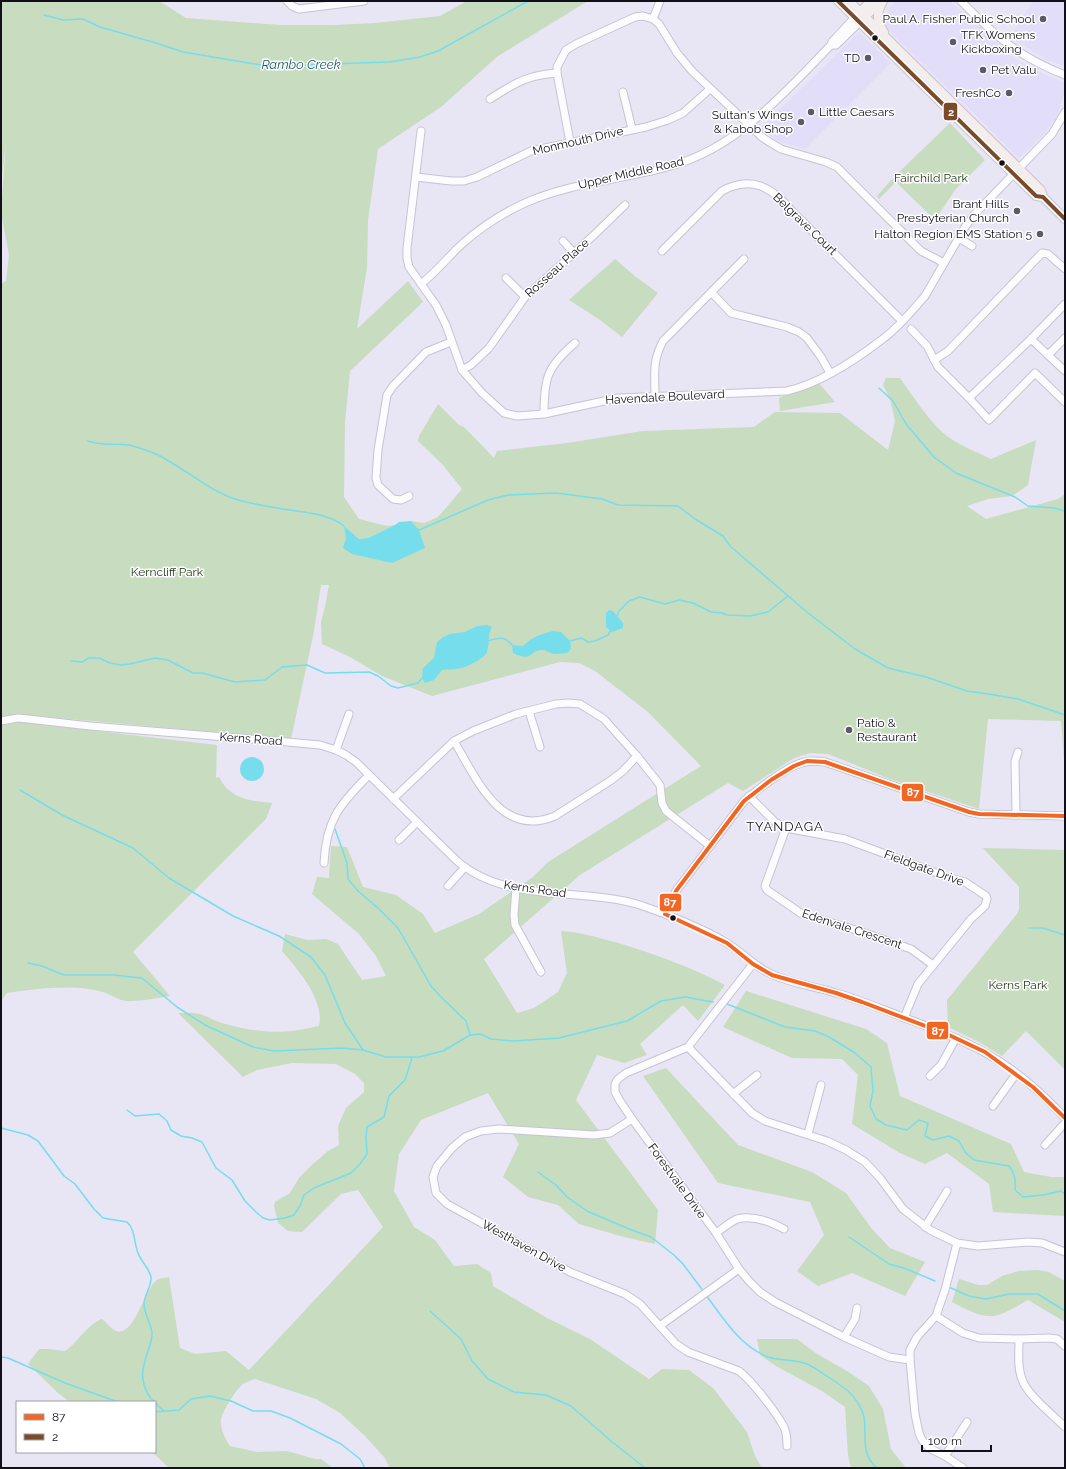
<svg xmlns="http://www.w3.org/2000/svg" width="1066" height="1469" font-family="Raleway,sans-serif">
	<style>
		.built { fill: #e2ddf8 }
		.green { fill: #c8dcc0 }
		.water { fill: #76dded }
		.lines { fill: none; stroke-linecap: round; stroke-linejoin: round }
		.stream { stroke: #76dded; stroke-width: 1.5 }
		.minor-casing { stroke: #c6c4d0; stroke-width: 9 }
		.major-casing { stroke: #c7c5cd; stroke-width: 10 }
		.minor { stroke: #fcfbfe; stroke-width: 7 }
		.major { stroke: #f4edee; stroke-width: 8 }
		.bus-1-casing { stroke: #fff; stroke-width: 7 }
		.bus-2-casing { stroke: #fff; stroke-width: 7 }
		.bus-1 { stroke: #f26522; stroke-width: 4 }
		.bus-2 { stroke: #7a4b2a; stroke-width: 4 }
		.poi-dot { fill: #5c5a66; stroke: #fff; stroke-width: 1.5 }
		.bus-dot { fill: #110f19; stroke: #fff; stroke-width: 1.5 }
		.labels { text-anchor: middle; dominant-baseline: central; stroke-width: 3; stroke-linejoin: round; paint-order: stroke }
		.poi-label { font-size: 12px; fill: #110f19; stroke: #fff; text-anchor: end }
		.street-label { font-size: 12px; fill: #110f19; stroke: #fff }
		.park-label { font-size: 12px; fill: #1d3110; stroke: #fff }
		.water-label { font-size: 13px; font-style: italic; fill: #215c64; stroke: #fff }
		.neighbourhood-label { font-size: 13px; letter-spacing: 1px; fill: #110f19; stroke: #fff }
		.line-badge { stroke: #fff; stroke-width: 1.5 }
		.badge-label { font-size: 11px; text-anchor: middle; font-weight: bold; fill: #fff }
	</style>
	<rect width="100%" height="100%" fill="#e8e5f5"/>
	<g class="built">
		<path d="M896,1h54l65,58 27,14 23,10v7l-8,26 -14,19 -24,23 -129,-126 -5,-6v-9l3,-7z"/>
		<path d="M1033,1h32v65l-18,-6 -37,-23z"/>
		<path d="M859,32l32,31 -86,86 -24,-7 -7,-3 -13,-11z"/>
	</g>
	<g class="green">
		<path d="M1,1h158l27,17 94,7h55l40,-2 65,-7 27,-15h121l-90,55 -57,51 -63,42 -10,71 -1,48 -10,61 51,-48 15,21 -73,69 -5,52 -1,74 15,22 28,7 8,-1 -27,13 -9,1 -14,-12 1,11 -1,4 32,-2 38,-14 -4,-5 13,2 14,-6 24,-28 -19,-24 -25,-24 1,-5 19,-32 21,21 5,2 30,31 3,-7 70,-8 76,-12 111,-4 21,-15 65,1 48,37 7,-29 -5,-22 -7,-14 3,-7h14c12,17 27,40 42,54 14,12 32,19 49,27l45,-19 -8,45 -16,11 -24,3 -21,7 19,13 72,-20 7,-5v282l-4,-55 -73,-2 -9,90 -89,-30 -62,-25 -18,-1 -16,5 -51,33 -15,-8 -148,92 -96,84 33,54 17,-5 24,-16 9,-19 -6,-42c20,1 38,7 57,12 37,11 73,24 107,42l-27,36 -15,-16 -43,39 7,11 -23,8 -27,-8 -21,45 82,110 -3,34 -31,-7 -45,-13 -21,-19 -30,-8 -25,-20 16,-33 -31,-51 -67,27 -22,34 -5,37 20,36 21,13 19,26 23,-2 14,9 2,13 54,32 43,21 59,40 13,-10 27,1 24,18 34,44 8,24 7,12h-372l-6,-11 -19,-21 -25,-23 -24,-14 -61,-20c-4,1 -9,3 -12,5 -6,4 -21,28 -22,35 -1,10 4,20 9,27l27,6 30,-1 28,8h6l12,9h-164l-17,-16h3v-50h-85l-12,-9 -30,-29 11,-15h10l16,2c13,-9 23,-27 37,-32 4,3 9,10 14,12 18,7 29,-43 41,-51 3,-2 9,-2 12,-3l11,71 15,6 31,-3 23,19 134,-143 -25,-37 -17,4 -39,38 -14,-1 -10,-8 -4,-17 1,-4 15,-9 9,-15 14,-14 15,-13 11,-6 -1,-19 8,-18 18,-16v-9l-9,-9 -19,-10 -44,-1 -35,7 -14,7 -65,-64c7,0 15,-1 22,1 7,2 14,7 22,9 35,10 61,12 97,3 6,-26 -21,-56 -37,-75l3,-17 22,6 19,-1 12,5 24,36 24,-4 -10,-20 -17,-22 -47,-40 5,-17 12,1 2,-32 16,1 16,40 33,8 27,19 12,19 44,-19 54,-37 15,-15 153,-96 -53,-54 -53,-41 -16,-8 -19,-1 -128,34 -50,-20 -32,-19 -28,-13 -1,-21 5,-21 3,-17h-8l-7,46 -23,108 -266,-24h-13l-11,2v-432l1,-2 4,-2 3,-26 -8,-42 5,-72 -5,46z"/>
		<path d="M950,123l35,37 -30,30 -20,30 -39,-38 -17,17 -2,-3 16,-18z"/>
		<path d="M615,259l21,18 22,16 -36,44 -22,-17 -31,-20z"/>
		<path d="M817,381l18,21 -55,9 -1,-13z"/>
		<path d="M11,721l206,24 -1,33 3,-1c11,22 31,24 53,26l-6,16 -133,133 37,44c-13,2 -27,5 -40,5 -11,1 -20,-8 -31,-10 -25,-7 -66,-2 -92,2l-6,8v-276z"/>
		<path d="M983,848l82,2v220l-39,-39 -24,25 -23,-14 -31,-15 -1,-27 70,-86 2,-4v-23z"/>
		<path d="M746,991l120,38 21,14 13,53 111,48 13,28 27,5h14v39l-72,-4 -4,-28 -42,-31 -22,11 -25,-11 -48,-29 6,-49 -16,-16 -50,-1 -69,-31z"/>
		<path d="M666,1068l72,77 74,27 34,21 26,36 18,19 35,14 -20,34 -53,-23 -34,13 -21,-15 27,-36 -14,-33 -92,-19 -75,-107z"/>
		<path d="M1038,1270l11,2 16,9v41l-37,-22c-9,5 -28,17 -38,16 -13,0 -26,-8 -38,-14l7,-23 19,6h9l15,-9 17,-5z"/>
		<path d="M757,1339h40l20,15 30,17 22,15 14,23 8,40 15,19h-55l-3,-13 -3,-48 -23,-16 -46,-25 -16,-11z"/>
	</g>
	<g class="water">
		<path d="M411,521l8,9 6,18 -33,15 -40,-9 -9,-6 3,-10 -2,-12 15,13 9,-1 27,-13 4,-3z"/>
		<path d="M609,610l4,1 10,12v5l-11,4 -6,-5v-14z"/>
		<path d="M487,625l5,2c-5,8 -2,17 -5,25 -2,6 -20,15 -26,16 -6,2 -13,1 -19,2l-8,10 -9,3 -3,-5 1,-10 11,-10 3,-16 6,-5 7,-3 15,-2 12,-6z"/>
		<path d="M553,631l8,1 9,9 1,8 -4,4c-5,0 -12,2 -16,0 -3,-1 -5,-3 -9,-3 -13,0 -9,13 -29,3l-1,-8 11,1c9,-9 18,-12 30,-15z"/>
		<circle cx="252" cy="769" r="12"/>
	</g>
	<g class="lines">
		<g class="stream">
			<path d="M44,15l19,5 20,-1 17,8 56,16 27,9 84,14 123,-4 30,-5 18,-6 90,-50"/>
			<path d="M879,388l14,13 13,23 28,33 22,16 59,24 13,9 26,2 11,3"/>
			<path d="M87,441c14,5 28,2 42,4 9,2 19,6 27,9 27,13 50,35 79,45 13,4 29,7 42,9 22,4 49,4 67,18"/>
			<path d="M419,530l69,-30 20,-5 48,-2 46,6 16,6 60,1 17,13 28,17 7,10 78,67 47,36 33,19 38,9 41,14 28,4 23,4 47,16"/>
			<path d="M617,616l2,-5 10,-10 11,-4 25,7 14,-4 14,3 18,9 11,1 5,2 23,1 18,-4 20,-16"/>
			<path d="M487,641c11,-3 17,-6 25,4"/>
			<path d="M570,641l11,-3 7,4 7,-1 13,-6 3,-5"/>
			<path d="M71,661l11,1 7,-4h10l11,5 11,2 9,-1 25,-6 13,2 25,13h9l33,9 30,-2 17,-13 25,-2 18,8 44,-1 9,4 13,10 7,2 20,-5 4,-5"/>
			<path d="M20,790l42,25 71,33 36,30 64,38 46,20 32,21 14,18 20,48 18,27"/>
			<path d="M335,829l12,34 1,16 10,12 20,17 20,20 33,58 11,12 24,23 4,14"/>
			<path d="M1029,928h14l22,7"/>
			<path d="M28,963l14,3 22,9h50l28,3 35,29 28,18 48,22 21,4 67,-3 22,2 23,7h33l24,-6 27,-16 10,-1 11,5 22,2 46,-3 68,-17 34,-20 24,-4 28,5"/>
			<path d="M727,1004l58,23 30,4 14,6 26,16 16,14 2,24 -3,15 6,13 10,6 21,5 12,-10 9,3 -3,13 8,4 16,-4 10,5 6,11 9,8 35,6c6,8 7,14 6,24l8,7 20,-2 18,-4 4,3"/>
			<path d="M127,1110l8,6 24,-2 8,7 4,9 10,6 11,2 10,4 14,26 16,12 13,21 11,11 7,6 7,2 15,-2 9,-3 6,-9 4,-11 10,-7 37,-15 9,-9 7,-10 -1,-17 1,-10 17,-10 5,-21 16,-16 7,-22"/>
			<path d="M1,1128l27,7 10,6 26,35 11,8 19,25 9,9 24,4c8,7 7,19 10,28 2,10 12,17 14,27 1,9 -7,18 -7,27 0,10 7,19 8,29 0,12 -6,21 -8,32 -4,13 1,28 10,37"/>
			<path d="M538,1172l18,13 11,12 20,14 42,18 22,8 23,18 9,9 21,28"/>
			<path d="M849,1237l40,27 15,4 31,13"/>
			<path d="M951,1288l18,8 17,3 23,-5h29l27,17"/>
			<path d="M706,1295c17,23 34,51 62,62 12,4 27,2 39,7 7,3 35,22 41,27 7,6 14,17 16,26 3,19 -4,37 13,51"/>
			<path d="M430,1311l31,28 11,22 16,18 26,13 32,3 25,11 40,35 34,27"/>
			<path d="M1,1357l7,1 57,25 53,19"/>
			<path d="M155,1403l9,8"/>
			<path d="M155,1412l24,-2 12,-11 19,-3 21,5 22,10h18l19,7 51,26 19,15 5,9"/>
		</g>
		<g class="minor-casing">
			<g id="minor">
				<path d="M287,1l5,5 7,3 65,-8"/>
				<path d="M961,1c34,35 58,56 104,74"/>
				<path d="M653,19l7,-18"/>
				<path d="M831,45h5l27,-26"/>
				<path d="M623,92l9,37"/>
				<path d="M490,99c25,-16 37,-24 67,-26"/>
				<path d="M421,131l-14,117v10l2,9 27,38 10,20 16,45 20,23 22,20 13,3 27,-2 74,-16 169,-7c34,-8 70,-32 97,-53 15,-11 29,-28 41,-42l40,-69 9,-12 78,-81 13,-22"/>
				<path d="M570,142l-13,-69v-6l9,-17 10,-6 59,-27 8,-1 10,3 6,5 18,29 15,18 71,67 18,11 45,13 11,5 84,84 23,12"/>
				<path d="M416,177l35,4h13l13,-4 54,-26 115,-24 22,-7 15,-7 27,-24"/>
				<path d="M959,238l13,8"/>
				<path d="M563,241l11,12"/>
				<path d="M662,251l60,-60c29,-16 50,-4 70,20l110,110"/>
				<path d="M506,278l19,19"/>
				<path d="M421,284c15,-12 27,-27 41,-40 18,-16 41,-31 63,-41 48,-22 103,-23 152,-39 64,-20 109,-73 154,-119l1,-3 25,-27"/>
				<path d="M712,293l19,20 56,14 12,5 8,6 14,19 9,16"/>
				<path d="M911,329l16,17 11,21 31,31 62,-59 34,-35"/>
				<path d="M1031,339l34,32"/>
				<path d="M1048,355l17,-17"/>
				<path d="M934,360l14,-9 94,-98 6,1 17,15"/>
				<path d="M462,370l9,-5 18,-17 36,-51 69,-62 31,-30"/>
				<path d="M655,396c0,-23 -3,-34 8,-55l81,-82"/>
				<path d="M969,398l20,22 46,-47 30,29"/>
				<path d="M544,414c0,-36 3,-47 31,-71"/>
				<path d="M409,496l-8,4 -8,-1 -15,-14 -2,-7 2,-28 9,-55 6,-9 33,-34 25,-10"/>
				<path d="M529,711l11,36"/>
				<path d="M1,721l17,-3 10,1 62,7 197,16 33,3 16,5 10,5 10,7 100,98c49,44 125,27 184,45 27,9 64,24 87,38 16,10 27,23 44,31 21,10 44,12 65,19 22,6 43,15 64,23 28,11 57,21 84,36 29,16 58,41 81,66"/>
				<path d="M454,741c22,37 47,98 101,75l55,-35 13,-10 14,-15"/>
				<path d="M336,750l13,-36"/>
				<path d="M749,796l26,26 11,6 59,11 105,39 15,4 21,14 1,3 -2,7 -14,13 -53,65 -14,34"/>
				<path d="M393,799l61,-58 19,-10 43,-17 40,-10 12,-1 12,1 24,15 33,37 23,29 2,18 4,8 44,35"/>
				<path d="M1016,815l-1,-54 3,-9"/>
				<path d="M786,828l-21,58 2,4 35,24 54,16 55,19 22,16"/>
				<path d="M399,840l18,-18"/>
				<path d="M324,863c2,-43 16,-59 45,-88"/>
				<path d="M448,886l17,-19"/>
				<path d="M516,888l-2,27 1,10 26,47"/>
				<path d="M665,914l11,-23 68,-90c13,-11 41,-33 57,-38 8,-3 16,-2 24,-1l144,50 10,2 86,2"/>
				<path d="M753,964l-65,83 -62,26 -8,6 -3,5v8l5,9 12,18 84,114 23,36 10,12 11,11 15,10 69,35 45,20 21,3"/>
				<path d="M688,1047l64,66 13,8 62,20 19,9 19,12 15,16 23,31 27,21 27,13 21,3 50,-4 14,1 23,9"/>
				<path d="M930,1076l11,-11 15,-27"/>
				<path d="M733,1094l24,-19"/>
				<path d="M993,1106l23,-32"/>
				<path d="M632,1119l-22,14 -16,2 -95,-6 -18,2 -16,6 -13,11 -15,18 -4,11 3,16 11,11 123,68 55,22 15,10 36,40 12,8 51,19c13,10 37,41 45,56 3,6 3,13 3,19"/>
				<path d="M808,1134l13,-49"/>
				<path d="M1045,1145l20,-22"/>
				<path d="M925,1227l22,-36"/>
				<path d="M716,1233c6,-4 14,-11 21,-14 15,-4 34,3 47,10"/>
				<path d="M957,1243l-12,47 -7,20 -2,6 -19,21 -7,13v10l5,54 4,19 3,7 7,8 16,8 18,12"/>
				<path d="M936,1316l27,17 16,5 40,1 29,-1 9,1 8,7"/>
				<path d="M661,1325l78,-56"/>
				<path d="M844,1337l11,-18 2,-11"/>
				<path d="M1019,1339c0,13 -2,28 3,40 4,15 32,37 43,48"/>
				<path d="M945,1456l22,-34"/>
			</g>
		</g>
		<g class="major-casing">
			<g id="major">
				<path d="M838,1l198,195 7,1 22,22"/>
				<path d="M849,1l192,189 2,7"/>
				<path d="M883,1c-7,14 -7,18 1,31"/>
				<path d="M860,12l11,-11"/>
				<path d="M865,17l15,-15"/>
			</g>
		</g>
		<use href="#minor" class="minor"/>
		<use href="#major" class="major"/>
		<g class="bus-1-casing">
			<path id="bus-1" d="M1065,816l-86,-2 -10,-2 -144,-50 -18,-1 -13,5 -23,14 -27,21 -68,90 -11,23 62,29 26,21 19,11 64,18 26,9 87,33 36,17 48,35 32,31"/>
		</g>
		<g class="bus-2-casing">
			<path id="bus-2" d="M838,1l198,195 7,1 22,22"/>
		</g>
		<use href="#bus-1" class="bus-1"/>
		<use href="#bus-2" class="bus-2"/>
	</g>
	<g class="poi-dot">
		<circle cx="1043" cy="19" r="4"/>
		<circle cx="953" cy="42" r="4"/>
		<circle cx="868" cy="58" r="4"/>
		<circle cx="983" cy="70" r="4"/>
		<circle cx="1009" cy="93" r="4"/>
		<circle cx="811" cy="112" r="4"/>
		<circle cx="801" cy="122" r="4"/>
		<circle cx="1017" cy="211" r="4"/>
		<circle cx="1040" cy="234" r="4"/>
		<circle cx="849" cy="730" r="4"/>
	</g>
	<g class="bus-dot">
		<circle cx="875" cy="38" r="3.5"/>
		<circle cx="1002" cy="163" r="3.5"/>
		<circle cx="673" cy="918" r="3.5"/>
	</g>
	<g class="labels">
		<g class="poi-label">
			<text x="1035" y="19">Paul A. Fisher Public School</text>
			<text x="961" y="35" text-anchor="start">TFK Womens<tspan x="961" dy="14">Kickboxing</tspan></text>
			<text x="860" y="58">TD</text>
			<text x="991" y="70" text-anchor="start">Pet Valu</text>
			<text x="1001" y="93">FreshCo</text>
			<text x="819" y="112" text-anchor="start">Little Caesars</text>
			<text x="793" y="115">Sultan's Wings<tspan x="793" dy="14">&amp; Kabob Shop</tspan></text>
			<text x="1009" y="204">Brant Hills<tspan x="1009" dy="14">Presbyterian Church</tspan></text>
			<text x="1032" y="234">Halton Region EMS Station 5</text>
			<text x="857" y="723" text-anchor="start">Patio &amp;<tspan x="857" dy="14">Restaurant</tspan></text>
		</g>
		<g class="street-label">
			<text transform="translate(578 141) rotate(-13)">Monmouth Drive</text>
			<text transform="translate(631 173) rotate(-13)">Upper Middle Road</text>
			<text transform="translate(805 224) rotate(44)">Belgrave Court</text>
			<text transform="translate(557 268) rotate(-42)">Rosseau Place</text>
			<text transform="translate(665 397) rotate(-3)">Havendale Boulevard</text>
			<text transform="translate(251 739) rotate(4)">Kerns Road</text>
			<text transform="translate(924 868) rotate(20)">Fieldgate Drive</text>
			<text transform="translate(535 889) rotate(8)">Kerns Road</text>
			<text transform="translate(852 929) rotate(18)">Edenvale Crescent</text>
			<text transform="translate(677 1181) rotate(54)">Forestvale Drive</text>
			<text transform="translate(524 1246) rotate(29)">Westhaven Drive</text>
		</g>
		<g class="park-label">
			<text x="931" y="178">Fairchild Park</text>
			<text x="167" y="572">Kerncliff Park</text>
			<text x="1018" y="985">Kerns Park</text>
		</g>
		<g class="water-label">
			<text x="301" y="64">Rambo Creek</text>
		</g>
		<g class="neighbourhood-label">
			<text x="785" y="826">TYANDAGA</text>
		</g>
	</g>
	<g class="line-badge">
		<rect x="943" y="102" width="15" height="19" rx="4" fill="#7a4b2a"/>
		<rect x="901" y="783" width="23" height="19" rx="4" fill="#f26522"/>
		<rect x="659" y="893" width="23" height="19" rx="4" fill="#f26522"/>
		<rect x="926" y="1021" width="23" height="19" rx="4" fill="#f26522"/>
	</g>
	<g class="badge-label">
		<text x="951" y="116">2</text>
		<text x="913" y="796">87</text>
		<text x="670" y="906">87</text>
		<text x="938" y="1035">87</text>
	</g>
	<rect width="1066" height="1469" fill="none" stroke="#110f19" stroke-width="4"/>
	<rect x="16" y="1401" width="140" height="52" fill="#ffffff" stroke="#a09fa3"/>
	<rect x="24" y="1414" width="20" height="6" fill="#f26522" stroke="#a09fa3"/>
	<text x="52" y="1421" font-size="12" fill="#110f19">87</text>
	<rect x="24" y="1434" width="20" height="6" fill="#7a4b2a" stroke="#a09fa3"/>
	<text x="52" y="1441" font-size="12" fill="#110f19">2</text>
	<path d="M922 1445v6h69v-6" fill="none" stroke="#110f19" stroke-width="2"/>
	<text x="928" y="1445" font-size="12" fill="#110f19" stroke="#ffffff" stroke-width="3" paint-order="stroke">100 m</text>
</svg>
